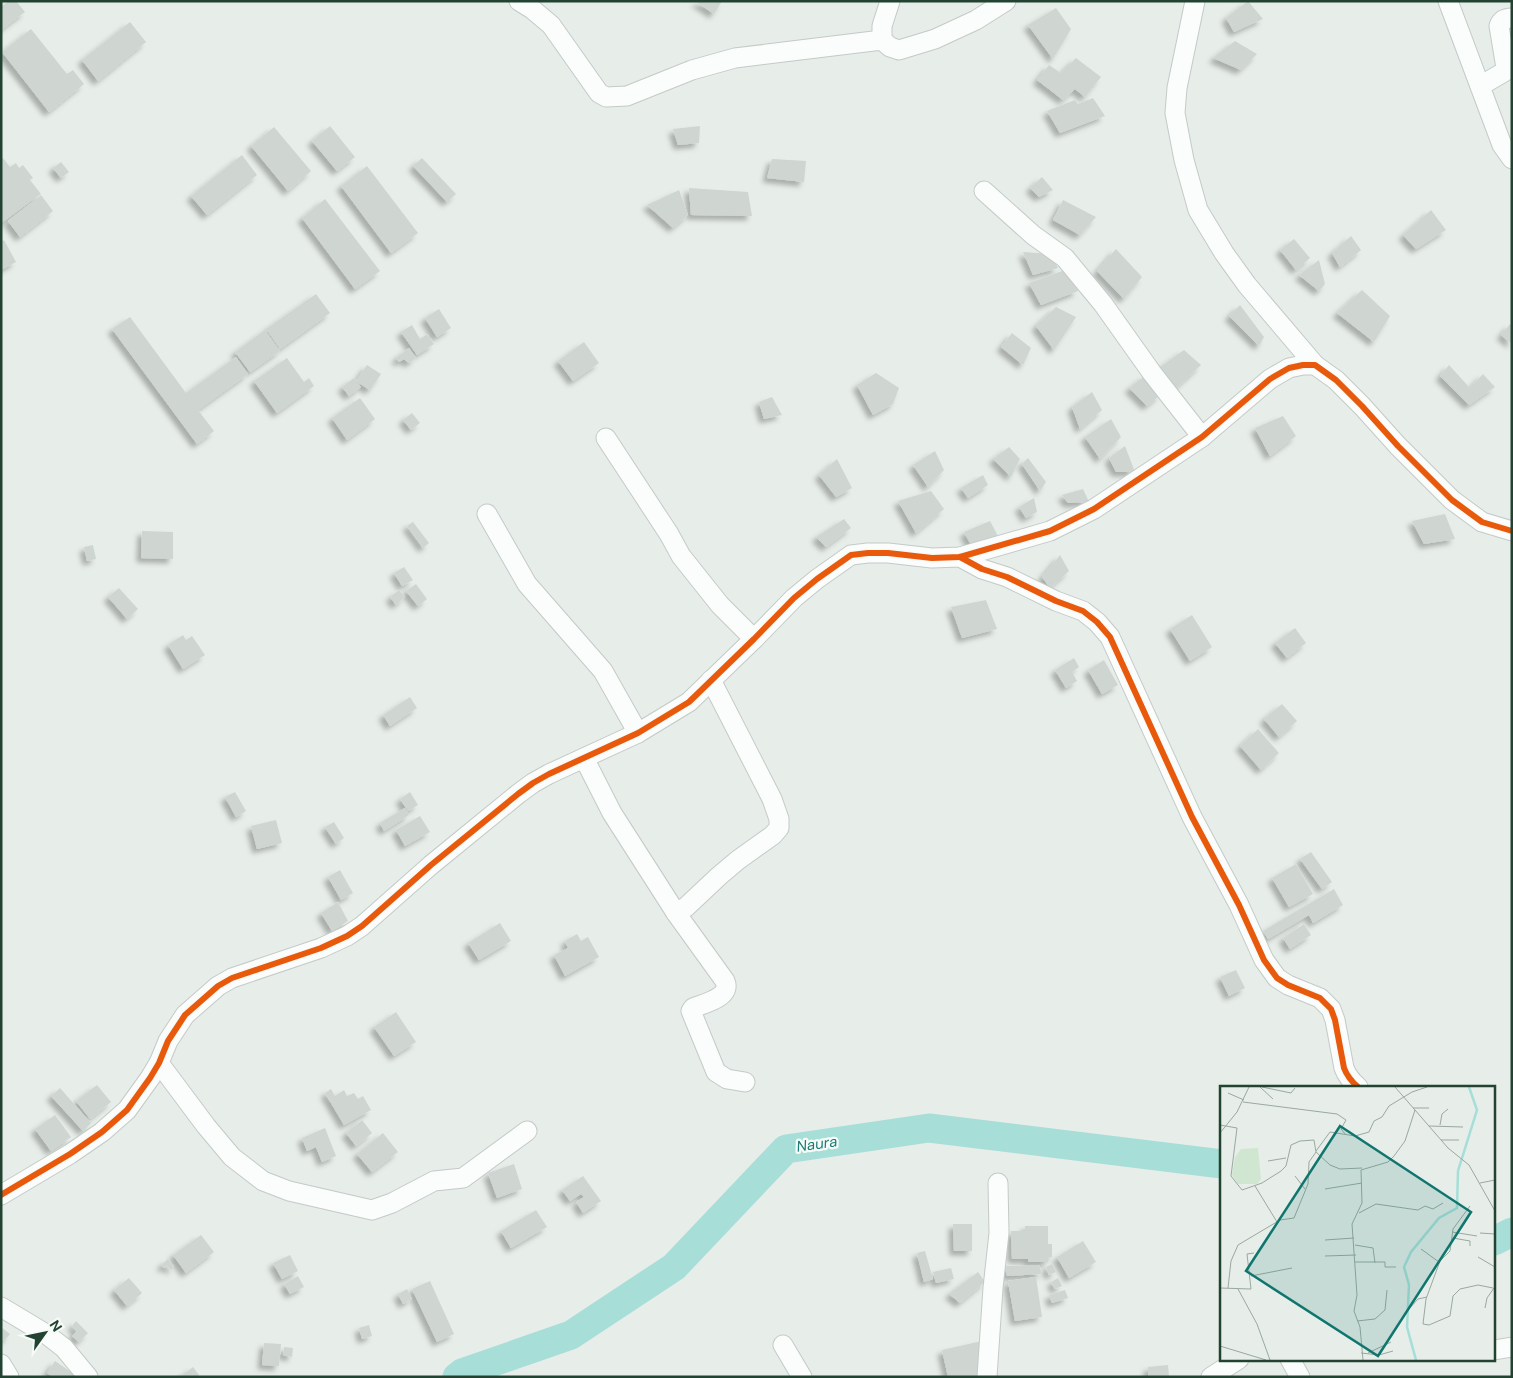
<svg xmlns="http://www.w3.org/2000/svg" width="1513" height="1378" font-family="'DM Sans',sans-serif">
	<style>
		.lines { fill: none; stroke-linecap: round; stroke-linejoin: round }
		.river { stroke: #a7ded7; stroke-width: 29 }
		.building { fill: #cfd6d2; filter: url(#shadow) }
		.minor-casing { stroke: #c4cac6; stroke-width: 21 }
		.minor { stroke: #fbfcfc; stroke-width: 19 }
		.cycleway-casing { stroke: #f6fbf8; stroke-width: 9 }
		.cycleway { stroke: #e8590c; stroke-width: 6 }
		.labels { text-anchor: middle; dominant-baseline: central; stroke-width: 4.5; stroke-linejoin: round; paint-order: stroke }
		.water-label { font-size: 15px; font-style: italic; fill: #187d75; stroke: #f6fbf8 }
		.inset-river { fill: none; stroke: #a7ded7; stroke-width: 2.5 }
		.inset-road { fill: none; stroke: #99a9a0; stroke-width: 1 }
		.view { fill: #0f766e; fill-opacity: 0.15; stroke: #0f766e; stroke-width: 2.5 }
		.inset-edge { fill: none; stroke: #234332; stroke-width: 2.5 }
	</style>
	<defs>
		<filter id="shadow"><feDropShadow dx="-4.5" dy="4.5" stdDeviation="2.5" flood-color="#0004"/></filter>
	</defs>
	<rect width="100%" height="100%" fill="#e7ede9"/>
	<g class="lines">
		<g class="river">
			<path d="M1494,1241l18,-9"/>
			<path d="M457,1377l5,-4 109,-38 103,-68 112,-118 143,-21 293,36"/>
		</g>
	</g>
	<g class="building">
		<path d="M9,1h7l9,11 -24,18v-23z"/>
		<path d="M695,1h27l-8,13z"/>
		<path d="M1248,1l15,18 -29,13 -8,-14z"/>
		<path d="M1056,8l15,21 -18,30 -25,-34z"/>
		<path d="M130,22l16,20 -48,39 -16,-21z"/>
		<path d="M31,29l36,45 6,-4 11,14 -35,28 -47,-60z"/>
		<path d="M1235,41l22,13 -16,16 -28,-12z"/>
		<path d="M1076,58l25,19 -16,20 -10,-8 -12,11 -26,-20 12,-15 12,8z"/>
		<path d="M1093,98l12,18 -45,17 -13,-22 28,-11 3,4z"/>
		<path d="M330,126l25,31 -18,14 -25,-30z"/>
		<path d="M700,126l-1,17 -21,2 -5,-16z"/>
		<path d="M274,127l37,44 -23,20 -37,-45z"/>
		<path d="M242,155l15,20 -50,40 -16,-19z"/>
		<path d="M3,158l7,9 6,-4 3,5 4,-3 10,13 -3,2 11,14 -40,29v-64z"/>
		<path d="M422,158l34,36 -9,8 -34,-36z"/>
		<path d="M772,159l34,2 -2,21 -37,-4z"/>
		<path d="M61,162l8,10 -8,6 -8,-10z"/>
		<path d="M367,166l51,67 -27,20 -50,-67z"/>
		<path d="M1042,177l11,13 -14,7 -9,-9z"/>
		<path d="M689,188l59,4 4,24 -61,-1z"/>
		<path d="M679,190l9,25 -15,13 -26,-23z"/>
		<path d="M41,195l12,16 -33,26 -12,-16z"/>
		<path d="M325,199l55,72 -25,18 -53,-71z"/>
		<path d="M1063,200l33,17 -16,18 -27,-15z"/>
		<path d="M1431,210l15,20 -30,19 -13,-14z"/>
		<path d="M1351,236l10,14 -21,17 -8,-14z"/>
		<path d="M1294,239l16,19 -14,12 -16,-20z"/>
		<path d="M4,240l12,22 -15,8v-28z"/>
		<path d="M1116,249l26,28 -18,22 -27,-28z"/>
		<path d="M1023,252l28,2 7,14 -25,7z"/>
		<path d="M1319,260l6,24 -6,7 -20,-16z"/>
		<path d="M1065,270l13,21 -37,14 -12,-22z"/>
		<path d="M1362,290l28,26 -16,26 -37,-29z"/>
		<path d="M316,294l14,19 -50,36 -14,-20z"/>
		<path d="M1240,305l24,32 -5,9 -30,-30z"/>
		<path d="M1056,307l20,10 -22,33 -18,-24z"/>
		<path d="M439,309l12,19 -14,9 -12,-19z"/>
		<path d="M130,317l56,76 50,-36 12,17 -50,36 16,21 -17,13 -85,-115z"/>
		<path d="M1510,324l2,2v18l-11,-9z"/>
		<path d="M412,325l8,14 7,-5 7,10 -17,11 -16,-23z"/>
		<path d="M265,330l15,21 -30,21 -15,-20z"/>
		<path d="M1012,333l19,15 -8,17 -22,-18z"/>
		<path d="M584,342l15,21 -26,18 -15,-20z"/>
		<path d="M409,348l7,10 -7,5 -5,-4 -5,3 -3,-4z"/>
		<path d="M1184,350l17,15 -27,25 -18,-20z"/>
		<path d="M287,358l17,24 5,-4 5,8 -37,27 -23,-32z"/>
		<path d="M367,365l14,9 -11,16 -13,-8 4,5 -12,9 -7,-9 12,-9 2,3z"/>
		<path d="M1449,365l21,23 13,-14 12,13 -26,18 -29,-29z"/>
		<path d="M876,373l23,15 -6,16 -20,11 -16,-30z"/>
		<path d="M1146,375l14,20 -13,11 -18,-18z"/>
		<path d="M1092,392l10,18 -22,19 -8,-22z"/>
		<path d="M772,397l10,18 -18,4 -5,-17z"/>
		<path d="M360,398l15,21 -28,21 -15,-22z"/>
		<path d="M412,413l8,10 -9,7 -8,-10z"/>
		<path d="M1283,416l13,20 -26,20 -15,-28z"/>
		<path d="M1111,419l10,18 -21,22 -15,-22z"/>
		<path d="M1125,446l10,26h-19l-7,-14z"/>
		<path d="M1009,447l11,12 -9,18 -18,-18z"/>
		<path d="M935,451l9,19 -16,17 -15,-22z"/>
		<path d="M1028,458l18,24 -6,9 -18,-27z"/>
		<path d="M837,459l15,29 -16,9 -17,-22z"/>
		<path d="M983,475l5,10 -20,13 -7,-10z"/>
		<path d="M1083,489l6,13 -21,1 -6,-8z"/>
		<path d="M931,491l13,18 -28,24 -18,-32z"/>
		<path d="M1034,498l3,14 -11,6 -7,-11z"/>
		<path d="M1445,514l10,25 -31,5 -12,-23z"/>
		<path d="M844,519l7,9 -25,19 -10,-10z"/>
		<path d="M990,521l9,17 -28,7 -7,-13z"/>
		<path d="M413,522l16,21 -6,5 -16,-22z"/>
		<path d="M142,531l31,1v27l-32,-1z"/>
		<path d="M93,545l3,14 -9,2 -3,-14z"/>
		<path d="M1060,555l9,16 -19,17 -8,-11z"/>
		<path d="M404,567l9,13 -11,6 -8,-13z"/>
		<path d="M416,584l11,15 -9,7 -12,-15z"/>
		<path d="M119,588l19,21 -11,10 -19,-22z"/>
		<path d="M399,590l6,7 -9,8 -6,-8z"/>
		<path d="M986,600l11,29 -35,9 -11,-31z"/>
		<path d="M1192,615l20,32 -22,14 -20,-32z"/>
		<path d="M1295,628l11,15 -19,15 -12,-15z"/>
		<path d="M183,635l3,5 6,-4 13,19 -22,14 -15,-24z"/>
		<path d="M1074,658l5,9 -7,5 5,9 -11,7 -11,-18z"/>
		<path d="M1104,660l14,25 -16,9 -14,-24z"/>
		<path d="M410,697l7,11 -27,18 -7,-11z"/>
		<path d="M1282,704l15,17 -18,16 -15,-18z"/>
		<path d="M1258,729l21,24 -18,17 -21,-24z"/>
		<path d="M235,792l11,19 -10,6 -11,-20z"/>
		<path d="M410,792l8,13 -10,6 -8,-12z"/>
		<path d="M405,808l4,7 -25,16 -4,-8z"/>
		<path d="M420,816l10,16 -25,14 -9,-16z"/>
		<path d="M276,820l6,23 -25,6 -6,-23z"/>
		<path d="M334,822l10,16 -8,6 -11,-17z"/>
		<path d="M1311,852l21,30 -10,7 -22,-30z"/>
		<path d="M1296,864l17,30 -24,13 -17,-29z"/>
		<path d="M340,870l13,23 -12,7 -13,-23z"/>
		<path d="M1334,889l9,16 -30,18 -4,-8 -41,24 -5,-8z"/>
		<path d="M338,902l10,19 -16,10 -11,-18z"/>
		<path d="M500,923l11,18 -32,19 -11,-17z"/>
		<path d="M1304,924l7,11 -21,14 -7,-11z"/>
		<path d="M577,934l4,7 7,-4 11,20 -34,19 -11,-21 14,-7 -3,-7z"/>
		<path d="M1236,970l9,18 -16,8 -9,-19z"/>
		<path d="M396,1012l20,30 -22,14 -20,-29z"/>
		<path d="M97,1085l14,17 -21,17 -14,-18z"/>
		<path d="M60,1088l31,35 -8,8 -32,-35z"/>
		<path d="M331,1089l4,7 9,-6 3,6 7,-3 4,6 5,-3 8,14 -27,15 -19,-32z"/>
		<path d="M55,1115l16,22 -20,14 -16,-22z"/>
		<path d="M362,1120l10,13 -16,13 -10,-13z"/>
		<path d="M325,1128l11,28 -14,6 -6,-15 -9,4 -5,-13z"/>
		<path d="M383,1133l15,19 -26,20 -15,-18z"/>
		<path d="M514,1164l8,25 -25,9 -9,-25z"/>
		<path d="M583,1176l18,25 -18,12 -7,-11 8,-5 -3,-3 -11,7 -8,-11z"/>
		<path d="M536,1210l11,17 -36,21 -10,-17z"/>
		<path d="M953,1224h19v27h-18z"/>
		<path d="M1025,1226h23v18h4v13h-4v5h-20v-3h-16l-1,-28h14z"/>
		<path d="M201,1235l13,17 -28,21 -13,-18z"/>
		<path d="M1083,1241l13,21 -27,16 -12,-21z"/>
		<path d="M925,1251l8,28 -9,3 -7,-29z"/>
		<path d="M290,1255l8,16 -16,8 -9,-16z"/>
		<path d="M168,1259l6,8 -3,3 -4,-4 -3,2 -3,-3z"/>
		<path d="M1052,1264l4,8 -7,3 -3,-8z"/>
		<path d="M1039,1265l3,9 -35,2 -1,-10z"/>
		<path d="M951,1268l3,11 -18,4 -3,-11z"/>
		<path d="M978,1272l7,10 -25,21 -11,-9z"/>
		<path d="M298,1276l6,11 -14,7 -6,-10z"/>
		<path d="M1036,1277l6,40 -27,4 -7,-40z"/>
		<path d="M129,1278l13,15 -15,13 -13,-16z"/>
		<path d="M1058,1278l4,8 -7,3 -4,-7z"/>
		<path d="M430,1281l24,53 -17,8 -25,-53z"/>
		<path d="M407,1289l5,10 -9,5 -5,-10z"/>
		<path d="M1065,1290l3,8 -16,5 -3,-8z"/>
		<path d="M76,1321l12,12 -9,9 -7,-6 5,-5 -5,-5z"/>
		<path d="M369,1325l3,11 -10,3 -3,-11z"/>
		<path d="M1,1327l9,7 -6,7 -3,-2z"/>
		<path d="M982,1341v36h-16v-1l-18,1 -6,-27z"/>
		<path d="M264,1343l17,1 -2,22 -17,-1z"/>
		<path d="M284,1347l9,1 -1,9 -9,-2z"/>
		<path d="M55,1361l19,13 -2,3h-19l-6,-4z"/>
		<path d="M1168,1365l1,12h-21v-10z"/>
		<path d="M193,1367l6,8 -2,2h-17z"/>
	</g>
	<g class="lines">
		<g class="minor-casing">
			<g id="minor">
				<path d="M519,1l13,8 19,16 48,68 7,4 21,-1 65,-26 43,-12 147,-18 8,7 9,3 36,-11 41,-19 30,-19"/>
				<path d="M1195,1l-18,87 -2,25 9,47 14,50 26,43 23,32 68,80"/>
				<path d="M1448,1l54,144 10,14"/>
				<path d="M882,40v-14l8,-25"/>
				<path d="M1480,86l24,-14 2,-4 -7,-42c2,-6 7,-8 13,-8"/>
				<path d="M984,191l49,44 32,23 38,46 49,69 50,64"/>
				<path d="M606,438l63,96 12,22 39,49 34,34"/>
				<path d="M487,514l40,70 76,87 35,62"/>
				<path d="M960,557l22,12 25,8 49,24 27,10 14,11 13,15 82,180 47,88 25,55 13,18 11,7 32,13 11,11 4,11 9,48c3,8 7,13 14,19"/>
				<path d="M584,758l28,55 64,100 49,68c7,16 -20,22 -32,27l-2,3 25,61 11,7 18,3"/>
				<path d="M676,913l10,-6 33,-31 19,-16 35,-25 6,-7v-9l-7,-20 -61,-119"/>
				<path d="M159,1063l47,63 26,31 31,24 26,10 83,19 20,-7 42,-22 29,-3 64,-47"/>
				<path d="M1,1195l69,-41 32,-22 25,-22 23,-32 9,-15 9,-22 17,-26 33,-29 14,-8 89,-30 26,-12 15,-10 69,-61 87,-71 15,-11 16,-9 89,-41 51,-31 65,-63 40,-41 23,-19 34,-24 17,-2h20l44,5 28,-1 90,-26 44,-22 108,-72 68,-58 19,-11 14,-3h12l21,15 26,26 36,40 54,54 30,22 30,9"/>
				<path d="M1,1307l45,27 18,14 24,29"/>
				<path d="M783,1345l19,32"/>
				<path d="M1494,1350l18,-3"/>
				<path d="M1290,1359l10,18"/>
				<path d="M1,1364l8,13"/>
				<path d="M987,1377l6,-89 6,-55 -1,-50"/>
				<path d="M1211,1377l28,-18"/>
			</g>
		</g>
		<use href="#minor" class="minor"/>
		<g class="cycleway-casing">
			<g id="cycleway">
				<path d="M960,557l22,12 25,8 49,24 27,10 14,11 13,15 82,180 47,88 25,55 13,18 11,7 32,13 11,11 4,11 9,48c3,8 7,13 14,19"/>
				<path d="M1,1195l69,-41 32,-22 25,-22 23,-32 9,-15 9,-22 17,-26 33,-29 14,-8 89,-30 26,-12 15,-10 69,-61 87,-71 15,-11 16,-9 89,-41 51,-31 65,-63 40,-41 23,-19 34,-24 17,-2h20l44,5 28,-1 90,-26 44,-22 108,-72 68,-58 19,-11 14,-3h12l21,15 26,26 36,40 54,54 30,22 30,9"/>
			</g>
		</g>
		<use href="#cycleway" class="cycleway"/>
	</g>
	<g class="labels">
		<g class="water-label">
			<text transform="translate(817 1144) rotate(-8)">Naura</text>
		</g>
	</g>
	<g transform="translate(1220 1086)">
		<rect width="275" height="275" fill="#e7ede9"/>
		<path d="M38,62l3,31 -4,5h-19l-6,-9 3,-18 6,-8z" fill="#d0e6d1"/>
		<path class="inset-river" d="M196,274l-9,-33 2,-42 -5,-18 7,-15 28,-34 18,-10 1,-37 19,-61 -8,-23"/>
		<path class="inset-road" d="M40,1l13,12M42,1l29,6 4,-5M175,1l53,61 21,17 26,46M8,7l16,7M23,16l94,12 9,6 -5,9 5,6M193,22h16M0,39l17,3 -6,48 11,14 20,-7 19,-12 5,-5 5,-21 9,-4 14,-1 2,12 14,13 10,4 22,-1M220,39l2,-11 6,-5M209,40l34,1M0,47l17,-21 12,-25M221,54h18M96,65l14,-19 25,4 14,-4 5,-11 8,-4 7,-11 23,-14 15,-5M48,75l18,-3M75,90l10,13M260,97l15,-3M35,100l22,36M105,103l37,-6M250,120l-17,23 -3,22 -10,10 -14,38 -3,25 6,1 21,-9 3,-20 7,-7 18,-4 15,3M139,127l17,-9 42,6 7,-4 8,3 10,-6M232,146l25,4M260,147l15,1M233,152l17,3v5M105,154l29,-2M135,159l18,3 2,15M201,163l18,13M105,170l31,-1M258,171l17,10M135,176h30v5h11M31,190l41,-8M0,202l31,1 -4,-35 7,-1M8,202l3,-27 7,-16 42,-25 14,-2 14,-34 1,-22 7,-10M18,203l19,35 13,36M265,222l2,-10 7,-10M188,224l10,-11 9,-2M137,235l18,-2 10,-9 2,-20M0,260l46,14M141,267l18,2 14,-4M148,267l23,-11M143,274l-3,-33 -6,-16 3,-16 -5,-71 10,-21 -1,-33 27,-8 6,-6 11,-15 10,-31"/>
		<path class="view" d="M120,40l131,86 -93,144 -132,-85z"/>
		<rect width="275" height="275" class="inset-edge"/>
	</g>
	<rect width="1513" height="1378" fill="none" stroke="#234332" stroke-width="5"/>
	<g transform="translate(45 1333) rotate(57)" stroke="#f6fbf8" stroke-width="4" paint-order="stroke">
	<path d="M0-4L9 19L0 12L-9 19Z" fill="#234332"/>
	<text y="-8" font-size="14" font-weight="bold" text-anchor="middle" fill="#234332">N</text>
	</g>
</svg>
